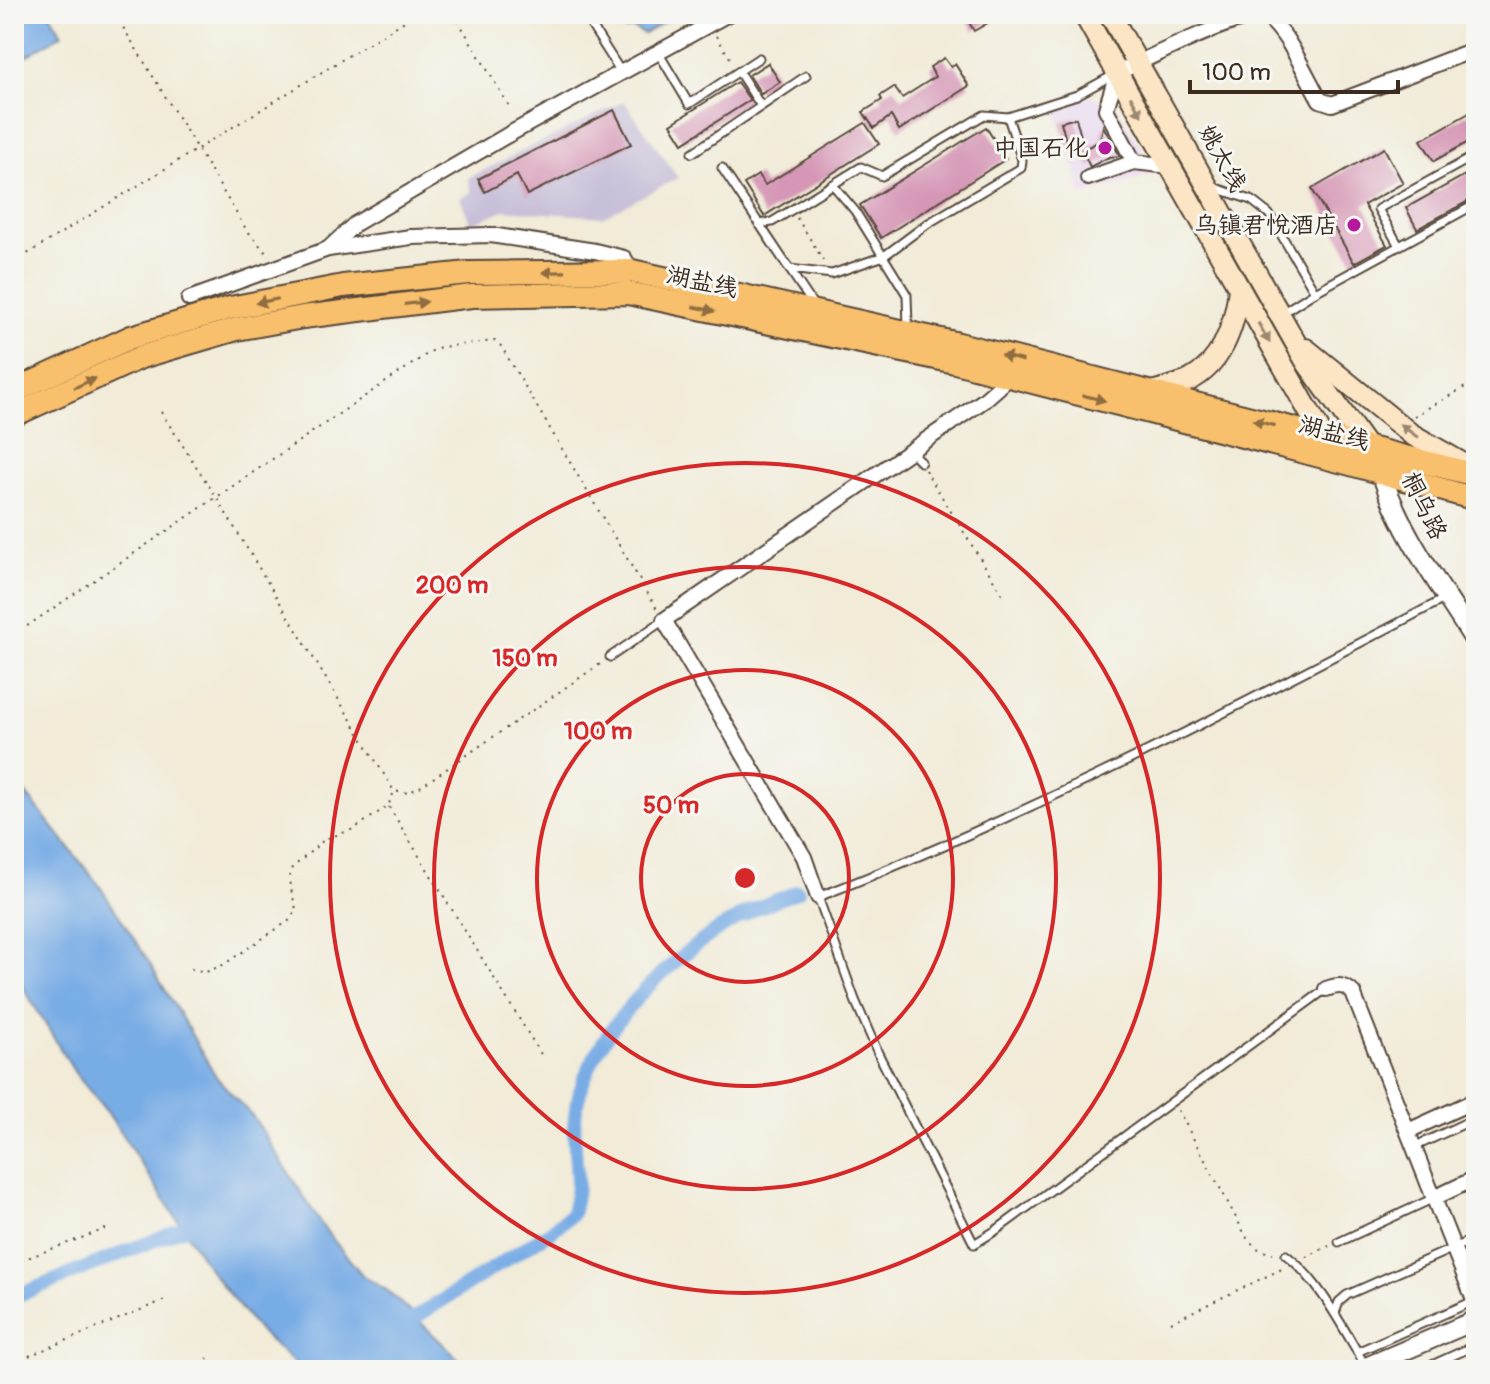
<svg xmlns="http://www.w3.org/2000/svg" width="1490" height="1384" font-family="Pangolin,'LXGW WenKai TC',sans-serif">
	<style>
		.built { fill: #e7d2ef }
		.industrial { fill: #c8bfd8 }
		.water { fill: #78ace5; stroke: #5a6b82; stroke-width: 2 }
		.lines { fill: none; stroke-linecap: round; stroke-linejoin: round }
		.canal { stroke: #78ace5; stroke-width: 14 }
		.building { fill: #d697b6 }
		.service-casing { stroke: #56473a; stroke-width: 11 }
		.minor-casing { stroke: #56473a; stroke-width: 18 }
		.tertiary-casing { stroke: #56473a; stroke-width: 22 }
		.secondary-casing { stroke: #56473a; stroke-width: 24 }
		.primary-casing { stroke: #56473a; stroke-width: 26 }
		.path { stroke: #56473a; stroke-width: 2; stroke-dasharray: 2 6; stroke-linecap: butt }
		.service { stroke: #fff; stroke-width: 7 }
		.minor { stroke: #fff; stroke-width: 14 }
		.tertiary { stroke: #fff; stroke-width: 18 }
		.secondary { stroke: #fce5c4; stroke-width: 20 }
		.primary { stroke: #f8bf6c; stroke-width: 22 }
		.oneway { fill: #9c8871 }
		.oneway2 { fill: #906d41 }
		.ring { fill: none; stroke: #d62828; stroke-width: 4 }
		.poi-dot { fill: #b5179e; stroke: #f6f6f2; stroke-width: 3 }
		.labels { text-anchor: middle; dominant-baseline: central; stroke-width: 6; stroke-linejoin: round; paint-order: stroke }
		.poi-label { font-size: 24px; fill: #3b2a1e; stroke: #f6f6f2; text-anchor: end }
		.street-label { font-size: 24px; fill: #3b2a1e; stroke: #f6f6f2 }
		.centre { fill: #d62828; stroke: #f6f6f2; stroke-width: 4 }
		.ring-label { font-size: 24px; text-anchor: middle; font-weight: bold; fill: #d62828; stroke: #f6f6f2; stroke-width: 6; stroke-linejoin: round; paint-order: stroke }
	</style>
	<rect width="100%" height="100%" fill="#f6f6f2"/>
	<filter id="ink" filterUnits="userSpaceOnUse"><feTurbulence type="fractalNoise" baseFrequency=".0125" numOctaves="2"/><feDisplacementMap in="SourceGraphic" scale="16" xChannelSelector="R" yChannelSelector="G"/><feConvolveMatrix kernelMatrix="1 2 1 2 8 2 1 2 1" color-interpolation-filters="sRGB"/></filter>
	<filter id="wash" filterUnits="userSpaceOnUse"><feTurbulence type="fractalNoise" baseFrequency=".006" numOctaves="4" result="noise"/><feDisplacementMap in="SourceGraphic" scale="32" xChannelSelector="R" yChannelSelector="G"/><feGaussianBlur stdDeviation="1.8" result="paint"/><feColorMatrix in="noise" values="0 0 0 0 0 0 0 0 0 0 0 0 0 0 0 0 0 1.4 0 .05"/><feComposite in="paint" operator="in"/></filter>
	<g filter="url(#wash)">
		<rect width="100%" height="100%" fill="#f1ebd8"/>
		<path class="built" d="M1091,96l27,14 37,64 -73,21 -26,-85z"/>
		<path class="industrial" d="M624,101l54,77 -75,39 -99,-7 -33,14 -11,-26 12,-6 -4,-14z"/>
		<g class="water">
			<path d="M14,14h36l12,20 -37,23 -11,-17z"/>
			<path d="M611,14h66l-33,20 -11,-6 -9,2z"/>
			<path d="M14,779l85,106 48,74 70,119 37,40 71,112 38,46 25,15 82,79h-168l-44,-40 -46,-57 -104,-160 -33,-40 -61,-101z"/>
		</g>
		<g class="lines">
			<g class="canal">
				<path d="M14,1297l185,-75"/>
				<path d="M400,1327l150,-95 22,-18c2,-10 5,-20 5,-30 0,-27 -6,-53 0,-80 16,-79 106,-160 176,-194 15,-7 30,-12 45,-19"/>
			</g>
		</g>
		<g id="blocks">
			<g class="building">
				<path d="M964,14h39l-29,17z"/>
				<path d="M944,58l7,9 4,-3 14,22 -70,44 -8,-14 -17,12 -11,-16 19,-12 -2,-4 14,-9 8,11 33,-21 -5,-10z"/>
				<path d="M768,63l12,19 -19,12 -12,-19z"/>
				<path d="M737,82l13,18 -67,43 -12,-19z"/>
				<path d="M614,110l17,34 -104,51 -10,-20 -32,17 -7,-13z"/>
				<path d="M1471,112l5,9v17l-42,23 -13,-21z"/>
				<path d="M1076,118l7,26 -15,4 -7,-26z"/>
				<path d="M865,123l14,21 -115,72 -20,-32 14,-9 7,10z"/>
				<path d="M1103,126l17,30 -11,1 -19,10 -8,-17 18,-9z"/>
				<path d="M986,127l20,32 -125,79 -21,-33z"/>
				<path d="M1384,148l19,35 -39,22 23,40 -33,18 -42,-74z"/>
				<path d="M1476,169v28l-59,32 -11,-21z"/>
			</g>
		</g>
	</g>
	<g filter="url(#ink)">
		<use href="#blocks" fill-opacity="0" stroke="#56473a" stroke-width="2"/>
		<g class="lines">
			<g class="service-casing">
				<g id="service">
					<path d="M584,14l37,58"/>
					<path d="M658,52l31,52 70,-46"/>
					<path d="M739,72l22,34"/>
					<path d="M692,153l114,-77"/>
					<path d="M722,168l92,138"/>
					<path d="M833,185l22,26 52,84 1,32"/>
					<path d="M1213,187l38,13 18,14 46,78"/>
					<path d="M759,224l13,-2 89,-55 21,9 102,-61 24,2 69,-22 40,-22"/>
					<path d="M1399,246l-21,-37 98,-54"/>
					<path d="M789,269l43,5 52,-18 43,-32 94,-56 1,-8 -14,-43"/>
					<path d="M1282,313l33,-21 161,-88"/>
					<path d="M910,451l11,11"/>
					<path d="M610,657l54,-37"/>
					<path d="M1326,989l-331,242 -21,13 -96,-191 -23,-53 -37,-103c217,-84 422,-191 628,-299"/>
					<path d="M1414,1147l62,-29"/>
					<path d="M1339,1242l95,-44"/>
					<path d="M1286,1255c34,26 57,73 79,110"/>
					<path d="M1335,1313l4,-11 8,-7 129,-57"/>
					<path d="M1357,1352l119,-52"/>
					<path d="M1421,1370l55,-25"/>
				</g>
			</g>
			<g class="minor-casing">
				<g id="minor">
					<path d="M1170,166l-36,-4 -28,-53 11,-36c23,-11 131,-65 149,-56 20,11 42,63 54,83l12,4 144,-55"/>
					<path d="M1088,178l46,-16"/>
					<path d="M328,249l27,-25 151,-88 222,-122"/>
					<path d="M189,299l139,-50 83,-12 80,-2 104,16 29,7 8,13"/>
					<path d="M818,897l-14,-40 -140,-237 319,-219 16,-14 7,-12"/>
					<path d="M1326,989c12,-4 18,-5 27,4l123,312"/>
					<path d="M1408,1131l68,-31"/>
					<path d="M1434,1198l42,-20"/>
				</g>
			</g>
			<g class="tertiary-casing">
				<g id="tertiary">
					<path d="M1381,472c19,62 61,116 95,171"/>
					<path d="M1366,1367l110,-47"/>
				</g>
			</g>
			<g class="secondary-casing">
				<g id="secondary">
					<path d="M1084,14l240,424"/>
					<path d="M1110,14l197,349 60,84"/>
					<path d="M1306,349l105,85 63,36"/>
					<path d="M1148,393c13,-4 29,-7 42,-13 34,-18 45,-56 49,-91"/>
				</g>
			</g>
			<g class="primary-casing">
				<g id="primary">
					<path d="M14,391l117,-54 99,-29 113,-22 125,-13 164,-2 327,73 517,131"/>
					<path d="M14,415l127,-58 96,-28 66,-12 169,-21 156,-3 327,69 392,101 129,36"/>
				</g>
			</g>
			<g class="path">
				<path d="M115,14l131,215 22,26"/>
				<path d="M454,14l55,92"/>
				<path d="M716,36l16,25"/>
				<path d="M797,218l28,45"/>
				<path d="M14,262l402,-248"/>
				<path d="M161,412l55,85 178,294 10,2 13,-4 186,-127"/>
				<path d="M1414,416l62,-35"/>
				<path d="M925,470l78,125"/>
				<path d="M14,635l416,-283 10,-5 55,-6 6,5 156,263"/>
				<path d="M389,807l153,249"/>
				<path d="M191,969l15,3 17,-7 67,-45 6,-11 -7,-28 2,-12 34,-30 29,-10 34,-23 6,-14"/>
				<path d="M1178,1110l70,130 13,11 12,2"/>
				<path d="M1306,1257l23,-11"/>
				<path d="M14,1263l97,-36"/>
				<path d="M1171,1322l115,-55"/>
				<path d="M14,1362l151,-62"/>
				<path d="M196,1370l12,-12"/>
			</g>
			<use href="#service" class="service"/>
			<use href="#minor" class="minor"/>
			<use href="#tertiary" class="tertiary"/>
			<use href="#secondary" class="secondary"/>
			<use href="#primary" class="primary"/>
		</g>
		<defs><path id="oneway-solid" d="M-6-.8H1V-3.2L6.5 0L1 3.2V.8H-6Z" transform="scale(2)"/></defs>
		<g class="oneway">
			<use href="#oneway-solid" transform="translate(1136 106) rotate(61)"/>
			<use href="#oneway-solid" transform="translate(1264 333) rotate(60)"/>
			<use href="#oneway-solid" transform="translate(1409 431) rotate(-144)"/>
		</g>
		<g class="oneway2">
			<use href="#oneway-solid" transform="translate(554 272) rotate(179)"/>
			<use href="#oneway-solid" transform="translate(267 301) rotate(169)"/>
			<use href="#oneway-solid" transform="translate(416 303) rotate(-7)"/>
			<use href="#oneway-solid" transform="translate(704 309) rotate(12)"/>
			<use href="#oneway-solid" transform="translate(1012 358) rotate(-166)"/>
			<use href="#oneway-solid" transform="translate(85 383) rotate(-25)"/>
			<use href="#oneway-solid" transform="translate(1094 398) rotate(14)"/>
			<use href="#oneway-solid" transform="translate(1264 423) rotate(-166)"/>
		</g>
	</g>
	<g class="ring">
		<circle cx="745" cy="878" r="104"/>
		<circle cx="745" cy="878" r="208"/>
		<circle cx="745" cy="878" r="311"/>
		<circle cx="745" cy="878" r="415"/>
	</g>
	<g class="poi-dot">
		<circle cx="1105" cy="148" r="8"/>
		<circle cx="1354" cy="225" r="8"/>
	</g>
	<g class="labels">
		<g class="poi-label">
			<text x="1089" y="148">中国石化</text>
			<text x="1338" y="225">乌镇君悦酒店</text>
		</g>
		<g class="street-label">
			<text transform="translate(1222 158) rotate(61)">姚太线</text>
			<text transform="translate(702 282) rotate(12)">湖盐线</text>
			<text transform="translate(1334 433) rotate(15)">湖盐线</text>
			<text transform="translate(1424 506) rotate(64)">桐乌路</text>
		</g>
	</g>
	<circle cx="745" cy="878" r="12" class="centre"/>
	<g class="ring-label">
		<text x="452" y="593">200 m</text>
		<text x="525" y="666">150 m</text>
		<text x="598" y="739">100 m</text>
		<text x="671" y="813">50 m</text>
	</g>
	<rect width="1490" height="1384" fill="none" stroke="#f6f6f2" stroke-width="48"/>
	<path d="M1190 80v12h208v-12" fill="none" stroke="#3b2a1e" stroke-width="4"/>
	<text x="1202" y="80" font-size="24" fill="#3b2a1e" stroke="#f6f6f2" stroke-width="6" paint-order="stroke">100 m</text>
</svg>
